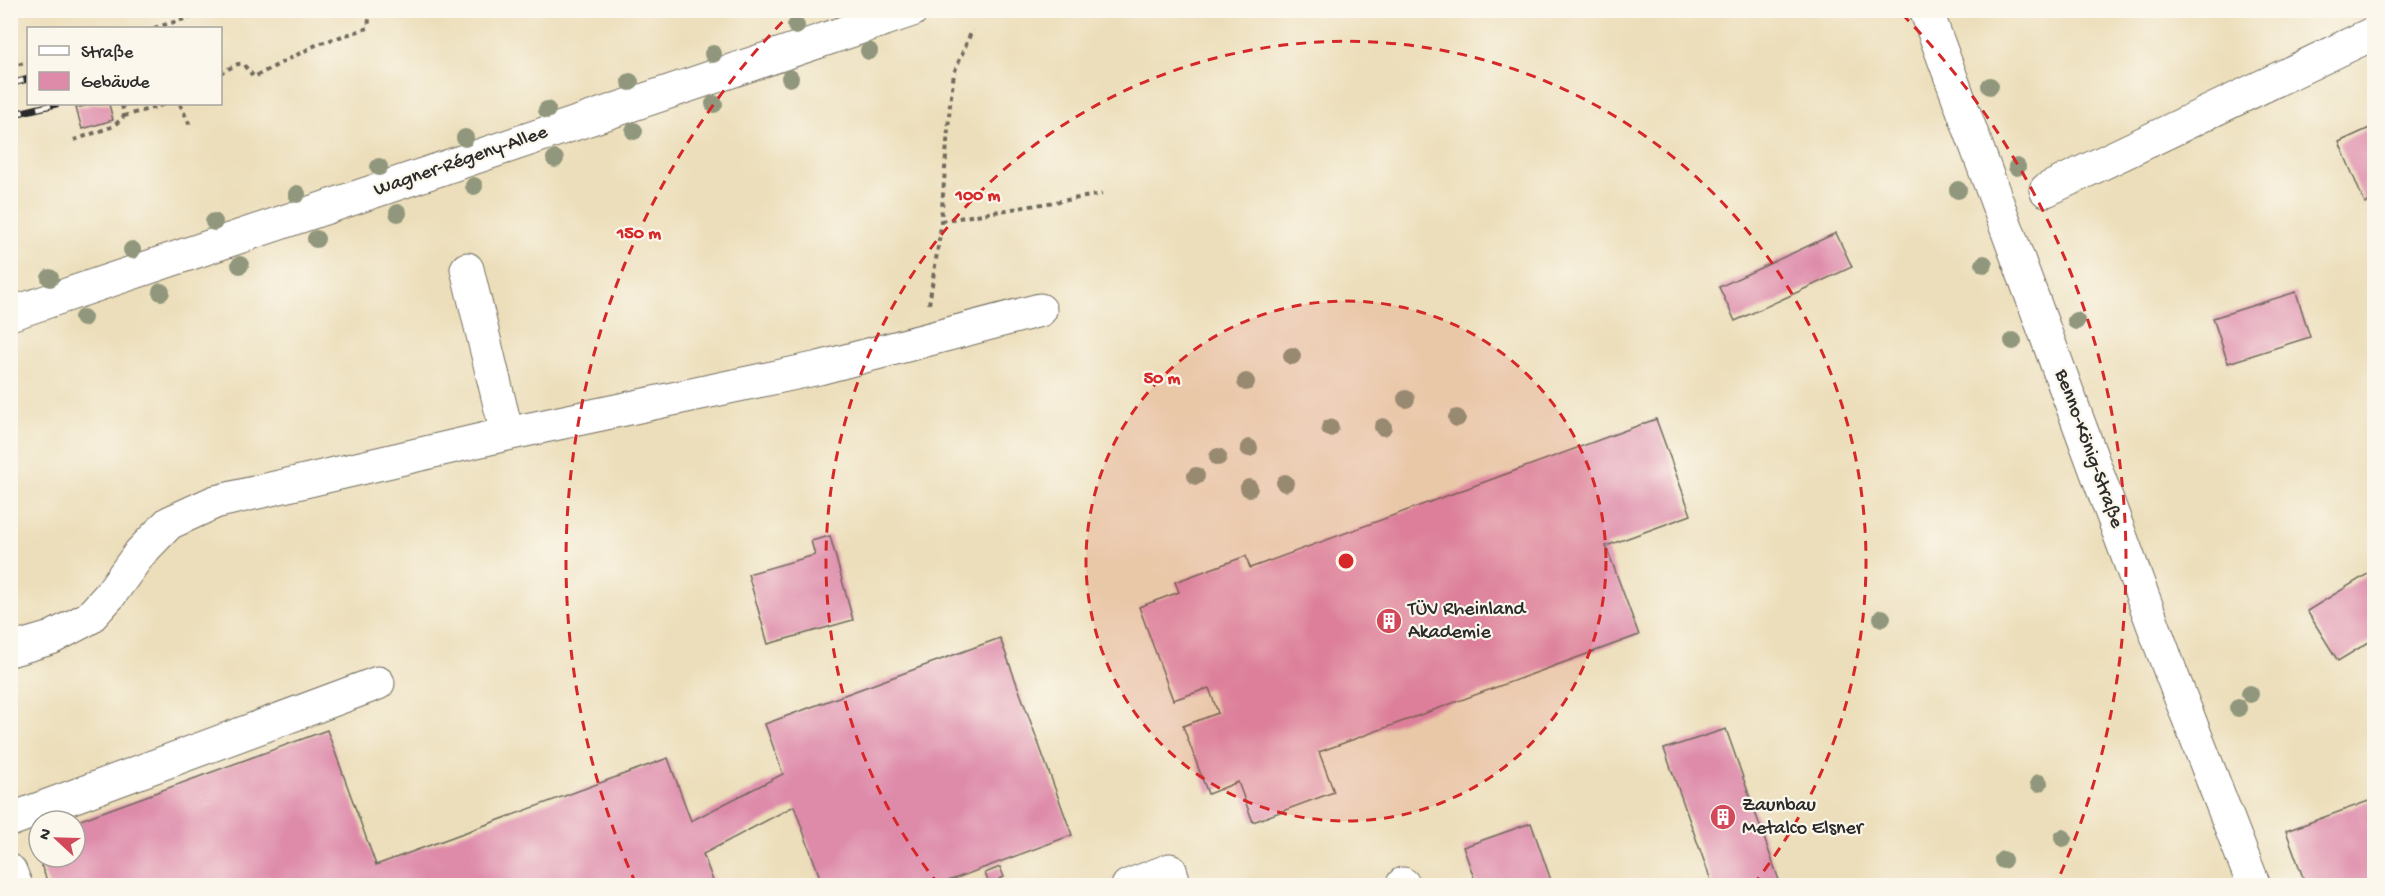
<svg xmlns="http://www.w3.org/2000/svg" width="2385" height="896" font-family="'Gochi Hand',sans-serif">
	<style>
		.building { fill: #de8baa }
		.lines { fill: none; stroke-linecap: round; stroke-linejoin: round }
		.minor-casing { stroke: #6f6a5d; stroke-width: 35 }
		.path { stroke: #6f6a5d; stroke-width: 4; stroke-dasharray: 4.5 4.5; stroke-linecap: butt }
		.minor { stroke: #fff; stroke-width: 33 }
		.rail-casing { stroke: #2b2b2b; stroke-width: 7 }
		.rail { stroke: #fbf7ec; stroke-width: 4.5; stroke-dasharray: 14; stroke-linecap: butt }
		.tree { fill: #90977c }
		.ring { fill: none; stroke: #d62828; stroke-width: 3; stroke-dasharray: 10 8 }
		.labels { text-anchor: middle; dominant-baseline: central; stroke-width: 4.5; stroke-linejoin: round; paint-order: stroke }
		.street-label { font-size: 20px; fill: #2b2b2b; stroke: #fbf7ec }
		.poi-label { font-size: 20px; fill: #2b2b2b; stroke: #fbf7ec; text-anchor: start }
		.centre { fill: #d62828; stroke: #fbf7ec; stroke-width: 3 }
		.ring-label { font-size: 18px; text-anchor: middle; font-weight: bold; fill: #d62828; stroke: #fbf7ec; stroke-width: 4.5; stroke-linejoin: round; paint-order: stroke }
	</style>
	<rect width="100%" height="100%" fill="#fbf7ec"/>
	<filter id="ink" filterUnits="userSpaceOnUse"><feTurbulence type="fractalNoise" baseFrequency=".0167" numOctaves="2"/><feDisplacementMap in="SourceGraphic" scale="12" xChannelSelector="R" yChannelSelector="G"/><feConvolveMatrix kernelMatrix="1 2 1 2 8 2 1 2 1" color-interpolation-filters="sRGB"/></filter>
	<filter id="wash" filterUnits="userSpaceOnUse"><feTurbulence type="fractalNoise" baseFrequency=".008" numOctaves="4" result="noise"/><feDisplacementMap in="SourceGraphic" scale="24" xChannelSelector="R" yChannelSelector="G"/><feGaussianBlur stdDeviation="1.35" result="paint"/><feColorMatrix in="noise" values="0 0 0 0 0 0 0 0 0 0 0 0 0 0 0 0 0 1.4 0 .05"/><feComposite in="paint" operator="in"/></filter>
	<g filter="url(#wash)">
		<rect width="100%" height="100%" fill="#ecdeba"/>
		<g id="blocks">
			<g class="building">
				<path d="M93,104h16l4,16 -31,9 -6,-21z"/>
				<path d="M2374,126v73l-9,5 -26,-62z"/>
				<path d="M1836,233l16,34 -117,54 -16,-34z"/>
				<path d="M2296,292l14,45 -82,26 -15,-45z"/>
				<path d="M1656,419l35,96 -85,31 33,89 -320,117 15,40 -81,30 -15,-40 -30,12 -25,-68 35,-13 -9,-25 -36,12 -34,-93 40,-15 -4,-10 71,-26 4,12z"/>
				<path d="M830,536l23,84 -85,24 -20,-70 67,-19 -4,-14z"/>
				<path d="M2374,570v69l-36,22 -31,-50z"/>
				<path d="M1000,638l72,197 -137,51h-112l-29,-80 -91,48 12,32h-666l-18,-48 8,-2v21h36v-35l252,-92 49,135 292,-107 23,63 92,-47 -18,-50z"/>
				<path d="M1726,729l55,157h-68l-49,-137z"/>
				<path d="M2374,799v87h-71l2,-3 -19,-52z"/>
				<path d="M1531,823l22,63h-76l-14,-39z"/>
				<path d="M1000,867l4,10 -15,7 -4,-11z"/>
			</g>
		</g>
	</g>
	<g filter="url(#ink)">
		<use href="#blocks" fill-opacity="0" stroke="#6f6a5d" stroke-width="1.5"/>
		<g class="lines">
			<g class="minor-casing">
				<g id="minor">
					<path d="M1926,10l245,663 83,213"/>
					<path d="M2046,190l328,-157"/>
					<path d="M467,269l40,165"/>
					<path d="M10,314l902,-304"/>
					<path d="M10,650l41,-12 38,-20 20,-22 31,-43 29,-30 46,-21 292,-68 312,-66 221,-58"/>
					<path d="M10,820l368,-137"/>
					<path d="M10,871l6,15"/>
					<path d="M1403,884l1,2"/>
					<path d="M1128,886l42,-16 5,16"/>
				</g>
			</g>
			<g class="path">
				<path d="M154,28l61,-18"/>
				<path d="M10,67l18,-5"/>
				<path d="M220,73l18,-9h5l11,13 64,-33 50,-16 2,-18"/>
				<path d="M180,104l11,24"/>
				<path d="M124,116l42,-12"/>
				<path d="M74,140l40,-14 10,-10 -2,-12"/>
				<path d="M941,221l161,-27"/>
				<path d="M929,304l11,-70 10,-130 4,-31 18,-43"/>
			</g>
			<use href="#minor" class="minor"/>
			<g class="rail-casing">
				<g id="rail">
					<path d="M10,84l18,-5"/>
					<path d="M10,115l46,-11"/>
				</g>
			</g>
			<use href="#rail" class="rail"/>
		</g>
		<g class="tree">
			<circle cx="796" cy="26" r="9"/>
			<circle cx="869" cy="51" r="9"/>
			<circle cx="713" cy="54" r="9"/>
			<circle cx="790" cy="78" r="9"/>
			<circle cx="630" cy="82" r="9"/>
			<circle cx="1990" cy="86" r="9"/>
			<circle cx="714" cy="104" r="9"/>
			<circle cx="547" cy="110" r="9"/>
			<circle cx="634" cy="131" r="9"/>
			<circle cx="465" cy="138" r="9"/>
			<circle cx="555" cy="159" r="9"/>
			<circle cx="379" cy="167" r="9"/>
			<circle cx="2017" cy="167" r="9"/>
			<circle cx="474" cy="186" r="9"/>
			<circle cx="1958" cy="190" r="9"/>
			<circle cx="297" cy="194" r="9"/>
			<circle cx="398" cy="213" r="9"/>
			<circle cx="214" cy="222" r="9"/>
			<circle cx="316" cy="239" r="9"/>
			<circle cx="132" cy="250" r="9"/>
			<circle cx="1984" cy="264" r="9"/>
			<circle cx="240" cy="265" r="9"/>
			<circle cx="50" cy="278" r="9"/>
			<circle cx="161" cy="292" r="9"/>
			<circle cx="83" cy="318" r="9"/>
			<circle cx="2076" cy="321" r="9"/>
			<circle cx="2013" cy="341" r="9"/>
			<circle cx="1292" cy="356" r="9"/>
			<circle cx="1246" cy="382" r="9"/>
			<circle cx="1406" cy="399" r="9"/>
			<circle cx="1457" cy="418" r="9"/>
			<circle cx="1383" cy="427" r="9"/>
			<circle cx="1330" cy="428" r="9"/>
			<circle cx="1249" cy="448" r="9"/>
			<circle cx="1218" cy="457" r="9"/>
			<circle cx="1196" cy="476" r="9"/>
			<circle cx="1285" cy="483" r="9"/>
			<circle cx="1249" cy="488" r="9"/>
			<circle cx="1882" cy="618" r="9"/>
			<circle cx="2250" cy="694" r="9"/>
			<circle cx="2238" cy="708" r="9"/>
			<circle cx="2039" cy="783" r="9"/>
			<circle cx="2063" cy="838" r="9"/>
			<circle cx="2003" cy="860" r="9"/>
		</g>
	</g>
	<circle cx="1346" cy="561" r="260" fill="#d62828" fill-opacity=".12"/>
	<g class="ring">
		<circle cx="1346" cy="561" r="260"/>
		<path d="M939 885A520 520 0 1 1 1753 885"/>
		<path d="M636 884A780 780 0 0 1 790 14M1902 14A780 780 0 0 1 2056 884"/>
	</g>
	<defs>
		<g id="building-disc" transform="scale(1.35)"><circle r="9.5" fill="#d1495b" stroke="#fbf7ec"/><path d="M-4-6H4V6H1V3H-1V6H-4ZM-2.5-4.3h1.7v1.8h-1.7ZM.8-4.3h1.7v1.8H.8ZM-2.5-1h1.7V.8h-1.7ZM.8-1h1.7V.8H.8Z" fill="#fff"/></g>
	</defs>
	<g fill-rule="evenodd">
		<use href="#building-disc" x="1389" y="621"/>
		<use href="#building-disc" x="1723" y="817"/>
	</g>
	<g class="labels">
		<g class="street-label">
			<text transform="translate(461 162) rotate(-19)">Wagner-Régeny-Allee</text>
			<text transform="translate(2088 449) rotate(70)">Benno-König-Straße</text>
		</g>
		<g class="poi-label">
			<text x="1408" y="610">TÜV Rheinland<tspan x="1408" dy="23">Akademie</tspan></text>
			<text x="1742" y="806">Zaunbau<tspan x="1742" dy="23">Metalco Elsner</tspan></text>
		</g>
	</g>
	<circle cx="1346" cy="561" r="9" class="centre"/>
	<g class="ring-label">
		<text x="978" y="200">100 m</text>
		<text x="639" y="238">150 m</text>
		<text x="1162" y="383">50 m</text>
	</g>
	<rect width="2385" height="896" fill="none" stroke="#fbf7ec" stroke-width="36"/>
	<rect x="27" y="27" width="195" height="78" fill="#fbf7ec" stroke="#a8a59f" stroke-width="1.5"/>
	<rect x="39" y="46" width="30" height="9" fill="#ffffff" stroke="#a8a59f" stroke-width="1.5"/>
	<text x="81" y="57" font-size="18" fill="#2b2b2b">Straße</text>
	<rect x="39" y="72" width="30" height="18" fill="#de8baa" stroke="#a8a59f" stroke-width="1.5"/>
	<text x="81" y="87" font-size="18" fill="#2b2b2b">Gebäude</text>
	<g transform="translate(57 839) rotate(292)"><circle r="28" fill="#fbf7ec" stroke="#a8a59f" stroke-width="1.5"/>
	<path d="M0-4.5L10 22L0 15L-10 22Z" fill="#d1495b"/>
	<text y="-9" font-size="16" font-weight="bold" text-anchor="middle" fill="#2b2b2b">N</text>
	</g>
</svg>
